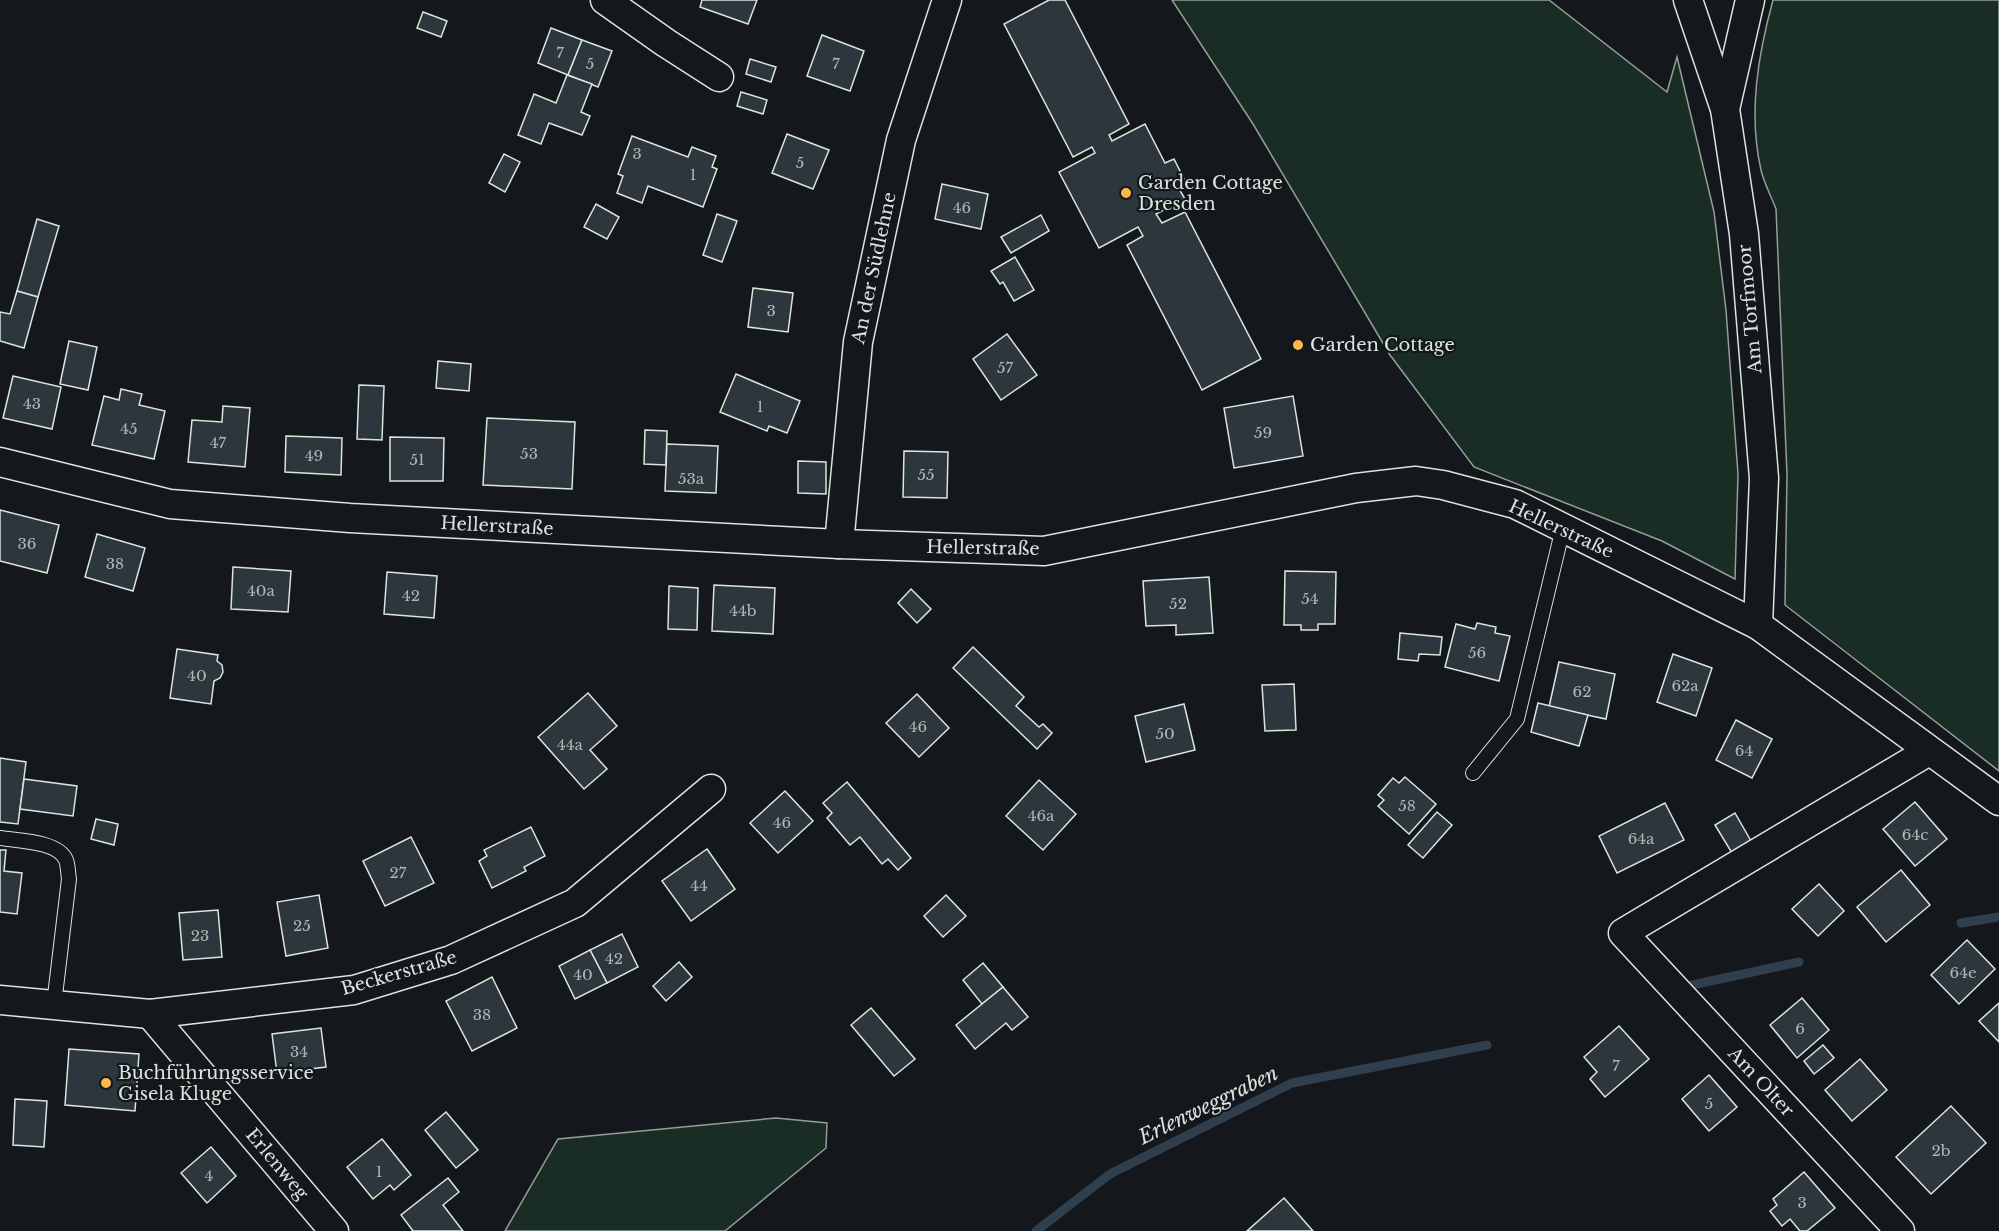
<svg xmlns="http://www.w3.org/2000/svg" width="1999" height="1231" font-family="'Libre Baskerville',serif">
	<style>
		.green { fill: #1a2d24; stroke: #939e99; stroke-width: 1.5 }
		.lines { fill: none; stroke-linecap: round; stroke-linejoin: round }
		.stream { stroke: #2f3f4d; stroke-width: 9 }
		.building { fill: #2c363c; stroke: #d8e6dc; stroke-width: 1.5 }
		.lane-casing { stroke: #d8e6dc; stroke-width: 16 }
		.street-casing { stroke: #d8e6dc; stroke-width: 31 }
		.lane { stroke: #14181c; stroke-width: 14 }
		.street { stroke: #14181c; stroke-width: 28 }
		.poi-dot { fill: #ffb74d; stroke: #14181c; stroke-width: 2 }
		.labels { text-anchor: middle; dominant-baseline: central; stroke-width: 4.5; stroke-linejoin: round; paint-order: stroke }
		.number-label { font-size: 15px; fill: #adbab4 }
		.poi-label { font-size: 18px; fill: #d8e6dc; stroke: #14181c; text-anchor: start }
		.street-label { font-size: 18px; fill: #d8e6dc; stroke: #14181c }
		.water-label { font-size: 20px; font-style: italic; fill: #d8e6dc; stroke: #14181c }
	</style>
	<rect width="100%" height="100%" fill="#14181c"/>
	<g class="green">
		<path d="M1172,0h377l118,92 10,-35 37,155 12,98 12,164 -3,105 -73,-38 -188,-74 -84,-112 -137,-231z"/>
		<path d="M1773,0h226v771l-214,-166 2,-130 -11,-266c-5,-13 -12,-26 -15,-39 -13,-57 -3,-115 12,-170z"/>
		<path d="M776,1118l51,5 -1,25 -101,83h-220l53,-92z"/>
	</g>
	<g class="lines">
		<g class="stream">
			<path d="M1961,923l38,-6"/>
			<path d="M1692,985l107,-23"/>
			<path d="M1036,1231l74,-57 182,-91 195,-38"/>
		</g>
	</g>
	<g class="building">
		<path d="M702,0h55l-9,24 -48,-17z"/>
		<path d="M1049,0h16l64,124 -20,11 3,6 33,-17 20,39 9,-4 12,24 -8,4 7,12 -29,15 6,9 23,-11 76,147 -59,31 -75,-145 16,-9 -5,-9 -39,21 -40,-76 36,-19 -3,-6 -19,10 -69,-133z"/>
		<path d="M423,12l24,9 -6,16 -24,-9z"/>
		<path d="M551,28l31,12 -14,35 -30,-12z"/>
		<path d="M822,35l42,16 -14,40 -43,-15z"/>
		<path d="M582,40l30,11 -14,36 -30,-12z"/>
		<path d="M750,59l26,8 -5,15 -25,-8z"/>
		<path d="M567,75l25,9 -11,28 9,4 -8,19 -33,-12 -8,21 -23,-9 16,-41 22,9z"/>
		<path d="M741,92l26,8 -4,14 -26,-8z"/>
		<path d="M787,134l42,16 -16,39 -41,-16z"/>
		<path d="M632,136l56,21 4,-10 24,9 -4,11 5,2 -14,38 -55,-21 -6,17 -25,-10 6,-17 -5,-2z"/>
		<path d="M504,154l16,8 -15,30 -16,-9z"/>
		<path d="M942,184l46,10 -7,35 -46,-10z"/>
		<path d="M596,204l23,13 -12,22 -23,-12z"/>
		<path d="M717,214l20,7 -15,41 -19,-7z"/>
		<path d="M1041,215l8,16 -38,22 -10,-16z"/>
		<path d="M37,219l22,7 -21,71 -21,-6z"/>
		<path d="M1015,257l19,33 -20,11 -11,-19 -3,2 -9,-13z"/>
		<path d="M753,288l40,5 -5,39 -40,-5z"/>
		<path d="M17,291l21,6 -14,51 -24,-7v-29l10,2z"/>
		<path d="M1007,334l30,41 -36,25 -28,-41z"/>
		<path d="M69,341l28,6 -9,43 -28,-6z"/>
		<path d="M438,361l33,3 -2,27 -33,-3z"/>
		<path d="M736,374l64,27 -13,32 -18,-7 -2,5 -47,-19z"/>
		<path d="M13,376l48,11 -9,42 -49,-11z"/>
		<path d="M359,385l25,1 -2,54 -25,-1z"/>
		<path d="M121,389l21,5 -3,11 26,6 -11,48 -62,-14 12,-49 15,4z"/>
		<path d="M1293,396l10,60 -69,12 -10,-60z"/>
		<path d="M223,406l27,2 -5,59 -57,-5 4,-42 30,2z"/>
		<path d="M487,418l88,4 -3,67 -89,-4z"/>
		<path d="M645,430l22,1 -1,34 -22,-1z"/>
		<path d="M286,436l56,2 -1,37 -56,-3z"/>
		<path d="M390,437l54,1 -1,43h-53z"/>
		<path d="M667,444l51,2 -2,47 -51,-2z"/>
		<path d="M904,451l44,1 -1,46 -44,-1z"/>
		<path d="M798,461l28,1v32l-28,-1z"/>
		<path d="M0,510l59,15 -12,48 -47,-12z"/>
		<path d="M97,534l48,14 -12,43 -48,-14z"/>
		<path d="M233,567l58,4 -3,41 -57,-3z"/>
		<path d="M1285,571l51,1 -1,52h-17v6h-17v-5h-17z"/>
		<path d="M387,572l50,4 -3,42 -50,-4z"/>
		<path d="M1209,577l4,56 -37,2v-10l-30,1 -3,-45z"/>
		<path d="M714,585l61,3 -2,46 -61,-3z"/>
		<path d="M669,586l29,2 -1,42 -29,-1z"/>
		<path d="M911,589l20,20 -14,14 -19,-20z"/>
		<path d="M1477,623l19,4 -1,6 15,3 -11,45 -54,-14 11,-43 19,5z"/>
		<path d="M1400,633l42,4 -2,18 -21,-1 -1,7 -20,-2z"/>
		<path d="M973,647l51,50 -8,9 23,21 4,-3 9,9 -15,16 -84,-81z"/>
		<path d="M177,649l41,6 -1,6 5,4 1,7 -3,6 -6,3 -3,23 -41,-6z"/>
		<path d="M1673,654l39,14 -16,48 -39,-14z"/>
		<path d="M1559,662l56,12 -9,45 -57,-12z"/>
		<path d="M1294,684l2,46 -31,1 -3,-46z"/>
		<path d="M588,693l29,33 -27,24 17,19 -23,20 -46,-52z"/>
		<path d="M917,694l32,34 -30,29 -33,-34z"/>
		<path d="M1538,703l50,12 -9,31 -48,-14z"/>
		<path d="M1184,704l11,46 -49,12 -11,-46z"/>
		<path d="M1736,720l36,19 -20,39 -36,-18z"/>
		<path d="M0,758l26,4 -8,62 -18,-2z"/>
		<path d="M1405,777l31,27 -27,30 -31,-28 6,-6 -6,-5 15,-17 6,5z"/>
		<path d="M24,779l53,7 -4,30 -53,-7z"/>
		<path d="M1039,780l37,34 -33,36 -37,-34z"/>
		<path d="M847,782l64,76 -13,12 -10,-11 -6,5 -22,-27 -10,8 -23,-27 5,-5 -9,-10z"/>
		<path d="M785,791l28,30 -35,32 -28,-30z"/>
		<path d="M1915,802l32,37 -32,27 -32,-37z"/>
		<path d="M1665,803l19,37 -67,33 -18,-37z"/>
		<path d="M1437,812l15,13 -29,33 -15,-13z"/>
		<path d="M1735,813l16,28 -19,12 -17,-28z"/>
		<path d="M96,819l22,5 -4,21 -23,-6z"/>
		<path d="M531,827l14,29 -21,11 2,4 -34,17 -13,-27 8,-5 -3,-6z"/>
		<path d="M411,837l23,46 -49,23 -22,-45z"/>
		<path d="M707,849l28,40 -44,32 -29,-40z"/>
		<path d="M0,850h6l-2,21 18,2 -5,41 -17,-2z"/>
		<path d="M1901,870l29,35 -44,37 -29,-35z"/>
		<path d="M1819,884l25,27 -26,25 -26,-27z"/>
		<path d="M319,895l9,53 -42,8 -9,-54z"/>
		<path d="M946,895l20,21 -23,21 -19,-21z"/>
		<path d="M218,910l4,47 -39,3 -4,-47z"/>
		<path d="M622,934l16,33 -31,16 -17,-33z"/>
		<path d="M1967,940l28,29 -36,35 -28,-29z"/>
		<path d="M590,950l17,33 -32,16 -16,-33z"/>
		<path d="M679,962l13,15 -26,24 -13,-15z"/>
		<path d="M983,963l20,24 -21,17 -19,-24z"/>
		<path d="M492,977l25,51 -45,23 -26,-50z"/>
		<path d="M1003,987l25,30 -16,13 -6,-7 -31,26 -19,-24z"/>
		<path d="M1802,998l27,32 -32,28 -27,-33z"/>
		<path d="M1999,1003v39l-20,-21z"/>
		<path d="M871,1008l44,51 -21,17 -43,-51z"/>
		<path d="M1619,1026l30,33 -44,38 -15,-18 7,-7 -13,-15z"/>
		<path d="M321,1028l5,39 -49,6 -5,-39z"/>
		<path d="M1823,1045l11,13 -20,16 -10,-13z"/>
		<path d="M69,1049l70,5 -4,57 -70,-6z"/>
		<path d="M1860,1059l27,31 -35,31 -27,-31z"/>
		<path d="M1709,1075l28,32 -28,24 -27,-32z"/>
		<path d="M15,1099l32,2 -3,46 -31,-2z"/>
		<path d="M1951,1106l35,37 -55,51 -35,-37z"/>
		<path d="M446,1112l32,38 -22,18 -31,-38z"/>
		<path d="M382,1139l29,36 -17,15 -4,-5 -17,14 -26,-32z"/>
		<path d="M211,1147l25,29 -29,27 -26,-30z"/>
		<path d="M1804,1172l31,36 -28,23h-7l-10,-12 -8,7 -12,-15 7,-6 -4,-6z"/>
		<path d="M448,1178l11,14 -16,13 20,26h-50l-12,-16z"/>
		<path d="M1284,1198l29,33h-66z"/>
	</g>
	<g class="lines">
		<g class="lane-casing">
			<g id="lane">
				<path d="M1473,773l44,-54 46,-191"/>
				<path d="M0,838c18,3 58,3 66,22 2,5 2,13 3,19l-15,125"/>
			</g>
		</g>
		<g class="street-casing">
			<g id="street">
				<path d="M605,0l61,43 53,34"/>
				<path d="M1688,0l37,109 19,125 20,244 -6,147"/>
				<path d="M1725,109l25,-109"/>
				<path d="M0,462l170,42 180,14 489,26 205,7 312,-63 60,-7 27,4 72,19 243,121 241,176"/>
				<path d="M839,544l19,-202 43,-202 46,-140"/>
				<path d="M0,1000l150,14 204,-24 97,-30 124,-57 136,-114"/>
				<path d="M150,1014l184,217"/>
				<path d="M1900,1231l-277,-298 306,-182"/>
			</g>
		</g>
		<use href="#lane" class="lane"/>
		<use href="#street" class="street"/>
	</g>
	<g class="poi-dot">
		<circle cx="1126" cy="193" r="6"/>
		<circle cx="1298" cy="345" r="6"/>
		<circle cx="106" cy="1083" r="6"/>
	</g>
	<g class="labels">
		<g class="number-label">
			<text x="560" y="52">7</text>
			<text x="590" y="63">5</text>
			<text x="836" y="63">7</text>
			<text x="637" y="153">3</text>
			<text x="800" y="162">5</text>
			<text x="693" y="174">1</text>
			<text x="962" y="207">46</text>
			<text x="771" y="310">3</text>
			<text x="1005" y="367">57</text>
			<text x="32" y="403">43</text>
			<text x="760" y="406">1</text>
			<text x="129" y="428">45</text>
			<text x="1263" y="432">59</text>
			<text x="218" y="442">47</text>
			<text x="529" y="453">53</text>
			<text x="314" y="455">49</text>
			<text x="417" y="459">51</text>
			<text x="926" y="474">55</text>
			<text x="691" y="478">53a</text>
			<text x="27" y="543">36</text>
			<text x="115" y="563">38</text>
			<text x="261" y="590">40a</text>
			<text x="411" y="595">42</text>
			<text x="1310" y="598">54</text>
			<text x="1178" y="603">52</text>
			<text x="743" y="610">44b</text>
			<text x="1477" y="652">56</text>
			<text x="197" y="675">40</text>
			<text x="1685" y="685">62a</text>
			<text x="1582" y="691">62</text>
			<text x="918" y="726">46</text>
			<text x="1165" y="733">50</text>
			<text x="570" y="744">44a</text>
			<text x="1744" y="750">64</text>
			<text x="1407" y="805">58</text>
			<text x="1041" y="815">46a</text>
			<text x="782" y="822">46</text>
			<text x="1915" y="834">64c</text>
			<text x="1641" y="838">64a</text>
			<text x="398" y="872">27</text>
			<text x="699" y="885">44</text>
			<text x="302" y="925">25</text>
			<text x="200" y="935">23</text>
			<text x="614" y="958">42</text>
			<text x="1963" y="972">64e</text>
			<text x="583" y="974">40</text>
			<text x="482" y="1014">38</text>
			<text x="1800" y="1028">6</text>
			<text x="299" y="1051">34</text>
			<text x="1616" y="1065">7</text>
			<text x="1709" y="1103">5</text>
			<text x="1941" y="1150">2b</text>
			<text x="379" y="1171">1</text>
			<text x="209" y="1175">4</text>
			<text x="1802" y="1202">3</text>
		</g>
		<g class="poi-label">
			<text x="1138" y="183">Garden Cottage<tspan x="1138" dy="21">Dresden</tspan></text>
			<text x="1310" y="345">Garden Cottage</text>
			<text x="118" y="1073">Buchführungsservice<tspan x="118" dy="21">Gisela Kluge</tspan></text>
		</g>
		<g class="street-label">
			<text transform="translate(874 268) rotate(-78)">An der Südlehne</text>
			<text transform="translate(1750 309) rotate(-95)">Am Torfmoor</text>
			<text transform="translate(497 526) rotate(3)">Hellerstraße</text>
			<text transform="translate(1561 529) rotate(25)">Hellerstraße</text>
			<text transform="translate(983 548) rotate(1)">Hellerstraße</text>
			<text transform="translate(399 973) rotate(-16)">Beckerstraße</text>
			<text transform="translate(1761 1082) rotate(47)">Am Olter</text>
			<text transform="translate(277 1164) rotate(50)">Erlenweg</text>
		</g>
		<g class="water-label">
			<text transform="translate(1208 1105) rotate(-26)">Erlenweggraben</text>
		</g>
	</g>
</svg>
